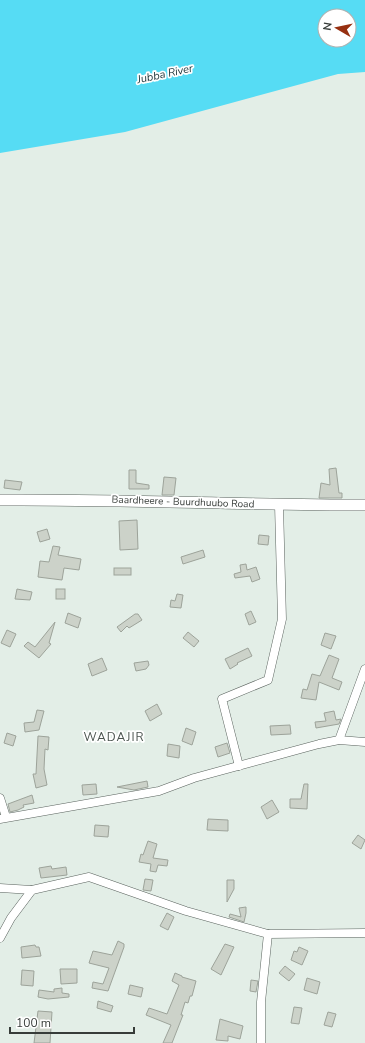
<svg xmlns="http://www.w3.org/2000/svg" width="365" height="1043" font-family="'Nunito Sans',sans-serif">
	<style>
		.water { fill: #56dcf4; fill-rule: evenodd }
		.building { fill: #ccd2c9; stroke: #9da39a }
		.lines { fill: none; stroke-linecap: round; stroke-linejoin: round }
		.street-casing { stroke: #5a635e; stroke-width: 9 }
		.secondary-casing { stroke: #5a635e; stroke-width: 12 }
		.street { stroke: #fff; stroke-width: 8 }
		.secondary { stroke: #fff; stroke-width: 11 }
		.labels { text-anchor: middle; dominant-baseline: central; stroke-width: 3.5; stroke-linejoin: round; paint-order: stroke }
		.street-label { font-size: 10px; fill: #373c39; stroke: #fff }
		.water-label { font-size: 11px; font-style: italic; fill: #1b3237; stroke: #fff }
		.quarter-label { font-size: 12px; letter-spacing: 1px; fill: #4b544f; stroke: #fff }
	</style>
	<rect width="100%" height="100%" fill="#e3eee7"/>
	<path class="water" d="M0,0h365v72l-27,2 -213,58 -125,21zM325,16h24v24h-24z"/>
	<g class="building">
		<path d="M336,468l3,25h3v5h-23l2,-15 9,2 -1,-16z"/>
		<path d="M129,470h7v13l13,2v4h-20z"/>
		<path d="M164,477l12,1 -2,17h-12z"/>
		<path d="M5,480l17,2 -2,8 -16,-2z"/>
		<path d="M137,520l1,29 -18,1 -1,-29z"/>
		<path d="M47,529l3,10 -10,3 -3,-10z"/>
		<path d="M259,535l10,1 -1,9 -10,-1z"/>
		<path d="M53,546l7,1 -2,8 23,4 -2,11 -15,-2 -2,12 -24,-3 2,-16 9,1z"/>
		<path d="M203,550l2,7 -22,7 -2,-7z"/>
		<path d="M246,564l1,6 9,-3 4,12 -8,3 -2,-6 -15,2 -1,-4 7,-2 -1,-7z"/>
		<rect x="114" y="568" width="17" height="7"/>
		<path d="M17,589l15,3 -2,8 -15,-1z"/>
		<rect x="56" y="589" width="9" height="10"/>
		<path d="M177,594l6,1 -2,13 -11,-1 1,-7 4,1z"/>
		<path d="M251,611l5,11 -7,3 -4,-11z"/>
		<path d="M68,613l13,5 -3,10 -13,-5z"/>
		<path d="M135,614h3l4,6 -13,8 -2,-2 -6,6 -4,-5z"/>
		<path d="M55,622l-6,21 2,1 -12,14 -15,-12 4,-4 7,5z"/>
		<path d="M7,630l9,4 -6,13 -9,-4z"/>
		<path d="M188,632l11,9 -5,6 -11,-9z"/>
		<path d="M325,633l11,3 -5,13 -10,-4z"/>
		<path d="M248,648l4,8 -15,7 1,1 -8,5 -5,-10z"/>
		<path d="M329,655l10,4 -7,19 10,4 -3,8 -20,-8 -3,18 -15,-2 2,-9 4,1 5,-16 8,2z"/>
		<path d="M102,658l5,12 -15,6 -4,-12z"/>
		<path d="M148,661l1,4 -3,4 -10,2 -2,-8z"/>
		<path d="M157,704l5,10 -12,7 -5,-10z"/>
		<path d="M37,710l7,1 -5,19 -14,2 -1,-9 10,-1z"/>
		<path d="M334,711l2,9 5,-1 -2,5 -23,4 -1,-6 11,-1 -2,-8z"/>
		<path d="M290,725l1,9 -20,1 -1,-9z"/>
		<path d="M186,728l10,4 -4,13 -10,-4z"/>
		<path d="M7,733l9,3 -3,10 -9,-3z"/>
		<path d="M38,736l11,1 -1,13 -3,-1 -1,20 3,16 -11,3 -3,-14h3z"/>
		<path d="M227,743l3,10 -12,4 -3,-10z"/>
		<path d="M168,744l12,2 -1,12 -12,-2z"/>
		<path d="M147,781l1,6 -14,3 -17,-3z"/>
		<path d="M96,784l1,10 -14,1 -1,-10z"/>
		<path d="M304,784h4l-1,25 -17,-1v-9h11z"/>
		<path d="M32,795l2,8 -11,2 1,2 -6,3 -8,2 -2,-8z"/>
		<path d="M272,800l7,12 -12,7 -6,-12z"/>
		<path d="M208,819l20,1v11l-21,-1z"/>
		<path d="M95,825l14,1 -1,11 -14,-1z"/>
		<path d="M358,835l7,5 -4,9 -9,-6z"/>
		<path d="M148,841l9,3 -4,14 15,2 -1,6 -9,-1 -2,7 -6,-1 1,-7 -12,-2 2,-8 2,1z"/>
		<path d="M51,866l1,3 14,-2 1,8 -26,3 -2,-10z"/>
		<path d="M145,879l8,1 -2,11 -8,-1z"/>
		<path d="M227,880h7v9l-7,13z"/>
		<path d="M246,907v6l-2,9 -15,-5 1,-3 11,3 -2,-9z"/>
		<path d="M167,913l7,4 -6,13 -8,-4z"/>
		<path d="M118,941l6,3v3l-16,44 -16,-3 1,-6 10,2 6,-16 -20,-5 4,-12 19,4z"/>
		<path d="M225,944l9,3 -13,28 -10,-6z"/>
		<path d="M35,945l1,2h3l2,9 -19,2 -1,-11z"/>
		<path d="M299,947l9,4 -6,14 -11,-5 3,-9 3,1z"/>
		<path d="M285,966l10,8 -6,7 -10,-8z"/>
		<path d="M60,969h17v14l-16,1z"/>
		<path d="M22,970l12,1 -1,15 -12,-1z"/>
		<path d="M175,973l7,3v1l14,4 -4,15h-2l-2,7 -3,-1 -4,13h2l-11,28h-9l8,-18 -25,-10 3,-7 18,6 12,-29 -7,-4z"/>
		<path d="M307,978l13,4 -3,12 -13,-4z"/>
		<path d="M251,980l7,1 -2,11 -6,-1z"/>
		<path d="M130,985l13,3 -2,9 -13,-3z"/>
		<path d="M62,988v5l7,1v3l-21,2 -10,-2 1,-7 15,2v-3z"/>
		<path d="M98,1001l15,5 -2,6 -14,-4z"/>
		<path d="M294,1007l8,1 -3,16 -8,-1z"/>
		<path d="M38,1011l14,1 -2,31h-16z"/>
		<path d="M328,1012l8,2 -4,13 -8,-2z"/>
		<path d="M220,1019l23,7 -3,13 -12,-3v5l-12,-1z"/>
	</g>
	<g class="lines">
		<g class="street-casing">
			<g id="street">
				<path d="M339,740l26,-71"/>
				<path d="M239,766l-17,-67 46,-19 14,-61 -3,-114"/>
				<path d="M0,798l6,19"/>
				<path d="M0,819l159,-28 35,-13 125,-34 20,-4 26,2"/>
				<path d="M0,888l32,2"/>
				<path d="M0,938l11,-20 21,-28 57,-13 97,34 82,23 97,-1"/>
				<path d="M261,1043v-41l7,-68"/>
			</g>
		</g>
		<g class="secondary-casing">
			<path id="secondary" d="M0,500c122,-1 243,5 365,5"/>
		</g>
		<use href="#street" class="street"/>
		<use href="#secondary" class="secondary"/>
	</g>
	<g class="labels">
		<g class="street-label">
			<text transform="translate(183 502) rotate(2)">Baardheere - Buurdhuubo Road</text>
		</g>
		<g class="water-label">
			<text transform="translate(165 74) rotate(-12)">Jubba River</text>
		</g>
		<g class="quarter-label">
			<text x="114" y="737">WADAJIR</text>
		</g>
	</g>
	<g transform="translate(337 28) rotate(279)"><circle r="19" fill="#ffffff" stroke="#afb1b0"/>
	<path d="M0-3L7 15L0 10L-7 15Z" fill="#973011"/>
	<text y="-6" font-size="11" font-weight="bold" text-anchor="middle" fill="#373c39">N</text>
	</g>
	<path d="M10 1027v6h124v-6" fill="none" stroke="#373c39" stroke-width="2"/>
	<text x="16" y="1027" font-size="12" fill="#373c39" stroke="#ffffff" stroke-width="3" paint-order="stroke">100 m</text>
</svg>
